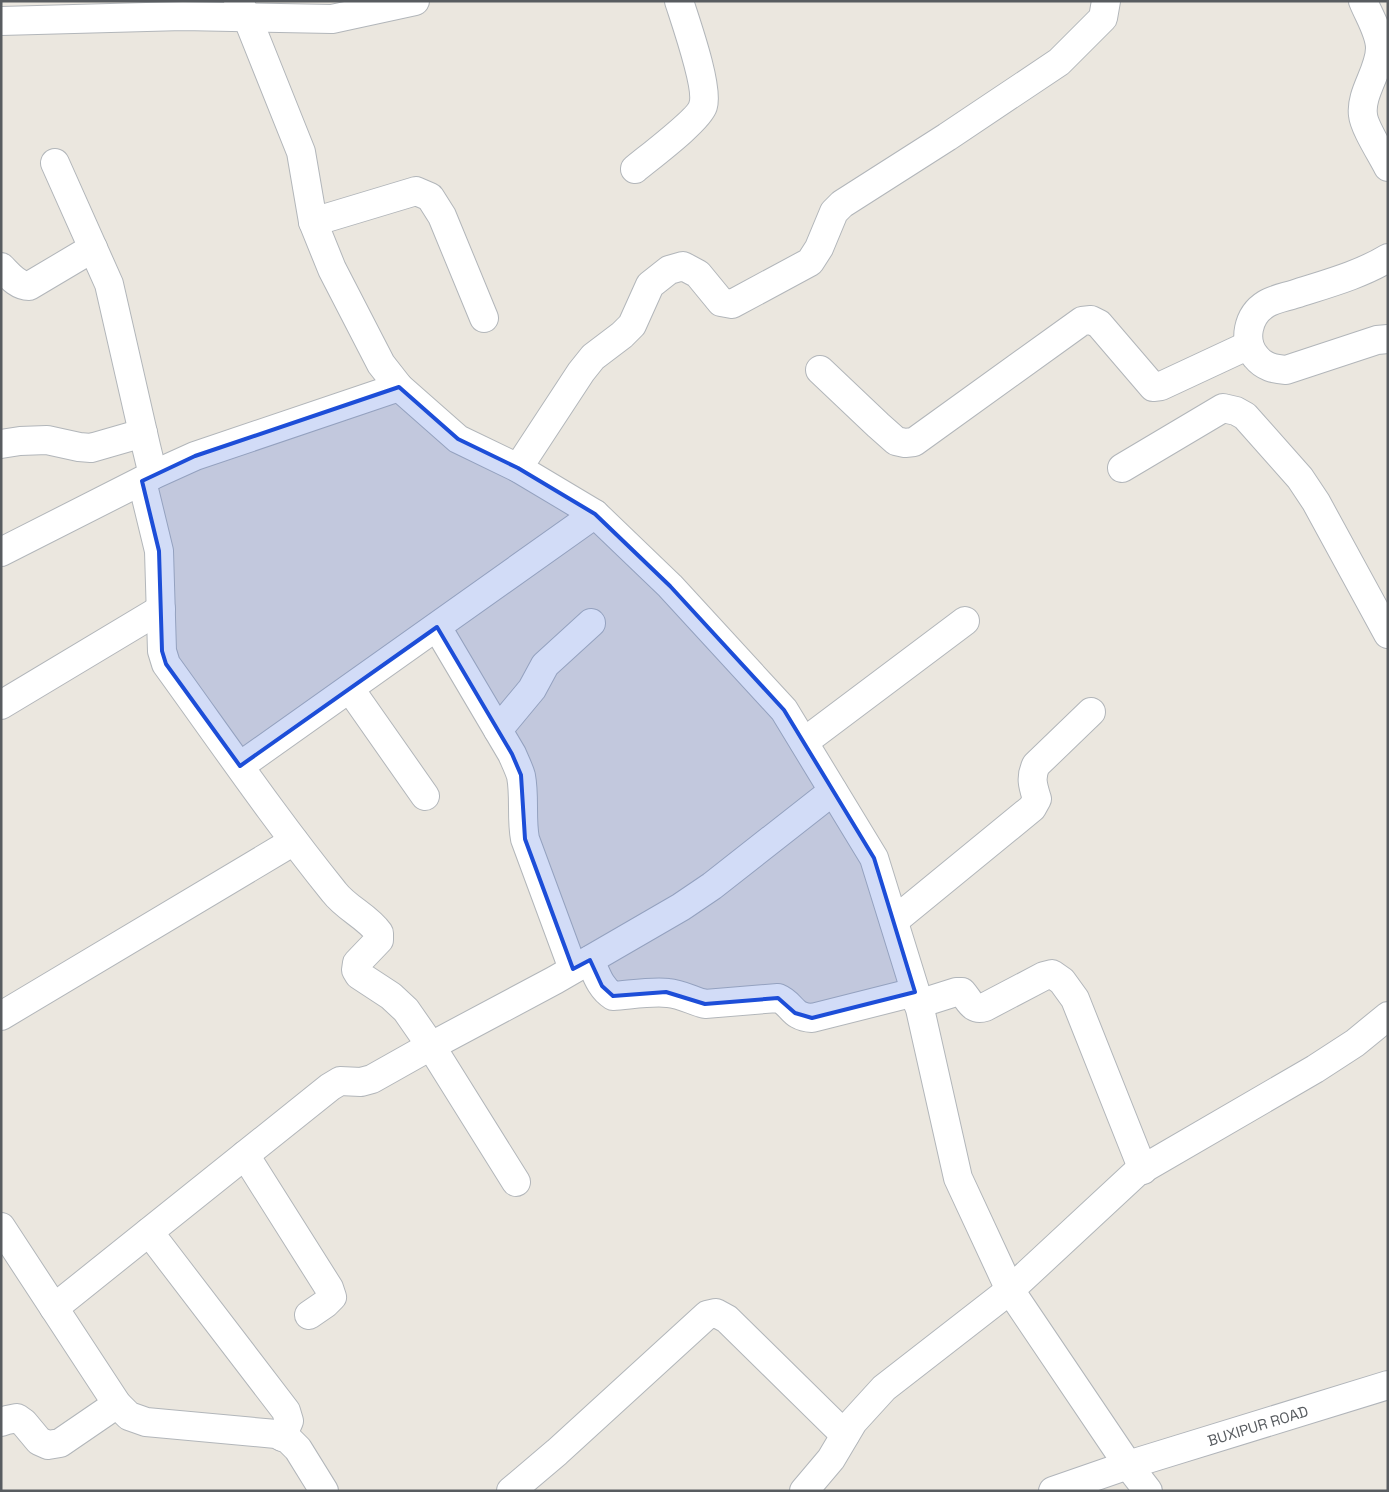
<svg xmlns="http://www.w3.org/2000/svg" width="1389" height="1492" font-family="'Space Grotesk',sans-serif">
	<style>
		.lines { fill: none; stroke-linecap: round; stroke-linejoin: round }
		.minor-casing { stroke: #b2b6ba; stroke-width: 30 }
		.tertiary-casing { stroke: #b2b6ba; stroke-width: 30 }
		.secondary-casing { stroke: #b1b5ba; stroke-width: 30 }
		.minor { stroke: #fff; stroke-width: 28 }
		.tertiary { stroke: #fff; stroke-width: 28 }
		.secondary { stroke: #fff; stroke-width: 28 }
		.marked { fill: #1d4ed8; fill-opacity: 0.2; stroke: #1d4ed8; stroke-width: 4; stroke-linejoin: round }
		.labels { text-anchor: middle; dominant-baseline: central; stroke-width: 4; stroke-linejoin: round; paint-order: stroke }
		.street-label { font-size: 15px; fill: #585c60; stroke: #fff }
	</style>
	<rect width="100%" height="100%" fill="#ebe7df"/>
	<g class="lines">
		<g class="minor-casing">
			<g id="minor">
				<path d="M238,1l9,16 54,135 12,70 19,47 49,95 18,23 59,52 60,29 77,46 75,72 114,124 90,148 44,142 40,178 52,112 118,175"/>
				<path d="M1363,1c6,15 17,32 17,47 0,23 -20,45 -17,67 1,12 19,40 25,52"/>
				<path d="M55,163l54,121 37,162 7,29"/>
				<path d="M635,169c13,-11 64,-49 68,-63 6,-18 -17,-83 -24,-105"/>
				<path d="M313,222l103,-31 14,6 12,19 42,102"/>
				<path d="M1388,258c-28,17 -62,26 -93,36 -9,3 -21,5 -29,10 -18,11 -24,37 -10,53 8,10 18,12 30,13l91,-30 11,-1"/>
				<path d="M1,267c8,8 16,19 28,19l64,-38"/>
				<path d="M820,370l58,55 18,16 9,2 9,-1 168,-121 9,-1 8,4 54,63 8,-1 88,-41"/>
				<path d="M1,444l19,-3 27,-1 32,7 12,1 52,-15"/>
				<path d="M518,468l63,-96 12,-15 29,-22 10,-10 18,-40 19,-15 14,-4 15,8 23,28 11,2 78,-42 9,-14 15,-36 8,-8 105,-67 112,-75 44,-44 3,-17"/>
				<path d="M1122,468l101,-60 13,3 9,5 55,62 16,24 72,132"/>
				<path d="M142,481l17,70 3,100 4,13c55,76 109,155 168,228 13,17 33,24 45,41v7l-22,23 -1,7 3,5 32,21 15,14 25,36 85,136"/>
				<path d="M1,552l152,-77 42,-19 204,-69"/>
				<path d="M437,627l75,127c3,7 7,15 9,22 4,21 0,42 4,63l48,130"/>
				<path d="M350,689l75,107"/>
				<path d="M1,705l160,-96"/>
				<path d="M498,730l34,-41 13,-24 46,-42"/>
				<path d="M804,742l161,-121"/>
				<path d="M240,766l355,-252"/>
				<path d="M894,921l138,-113 5,-9c-4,-13 -7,-21 -1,-34l55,-53"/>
				<path d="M590,960c6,13 10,28 23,36 16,-1 39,-5 55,-3 13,1 25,8 37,11l73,-6c15,6 13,19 34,20l103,-26"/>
				<path d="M918,1004l38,-12h6c8,9 10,19 23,15l59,-31 8,-2 10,7 13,18 68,171"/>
				<path d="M1,1016l293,-175"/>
				<path d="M245,1155l84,133 3,9 -7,7 -16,11"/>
				<path d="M1,1227l116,177 12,12 17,6 130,12 12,5 10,10 26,42"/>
				<path d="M149,1232l137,179 3,10 -7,16"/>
				<path d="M54,1308l276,-221 10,-6 21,1 11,-3 48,-27 135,-72 126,-73 31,-21 121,-95"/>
				<path d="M1,1422l6,-2 10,-2 7,5 15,18 9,4 12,-2 57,-39"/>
				<path d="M511,1491l46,-39 150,-137 9,-2 11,6 118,116"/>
				<path d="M804,1491l27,-32 22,-37 31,-34 126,-98 126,-117 179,-104 40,-26 33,-27"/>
			</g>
		</g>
		<g class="tertiary-casing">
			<g id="tertiary">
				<path d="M1,21l182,-5 149,3 83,-18"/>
				<path d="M1128,1465l20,26"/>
			</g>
		</g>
		<g class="secondary-casing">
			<g id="secondary">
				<path id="s1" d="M1053,1491l75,-26 260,-80"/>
			</g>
		</g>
		<use href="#minor" class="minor"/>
		<use href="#tertiary" class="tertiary"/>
		<use href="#secondary" class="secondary"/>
	</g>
	<path class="marked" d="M399,387l59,52 60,29 77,46 75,72 114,124 90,148 41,134 -103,26 -17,-5 -17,-15 -73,6 -39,-12 -53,4 -11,-10 -12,-26 -17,9 -48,-130 -4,-64 -9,-21 -75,-127 -197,139 -74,-102 -4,-13 -3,-100 -17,-70 53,-25z"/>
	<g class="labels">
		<g class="street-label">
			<text stroke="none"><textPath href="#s1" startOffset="215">BUXIPUR ROAD</textPath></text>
		</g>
	</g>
	<rect width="1389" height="1492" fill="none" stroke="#585c60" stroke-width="5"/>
</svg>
